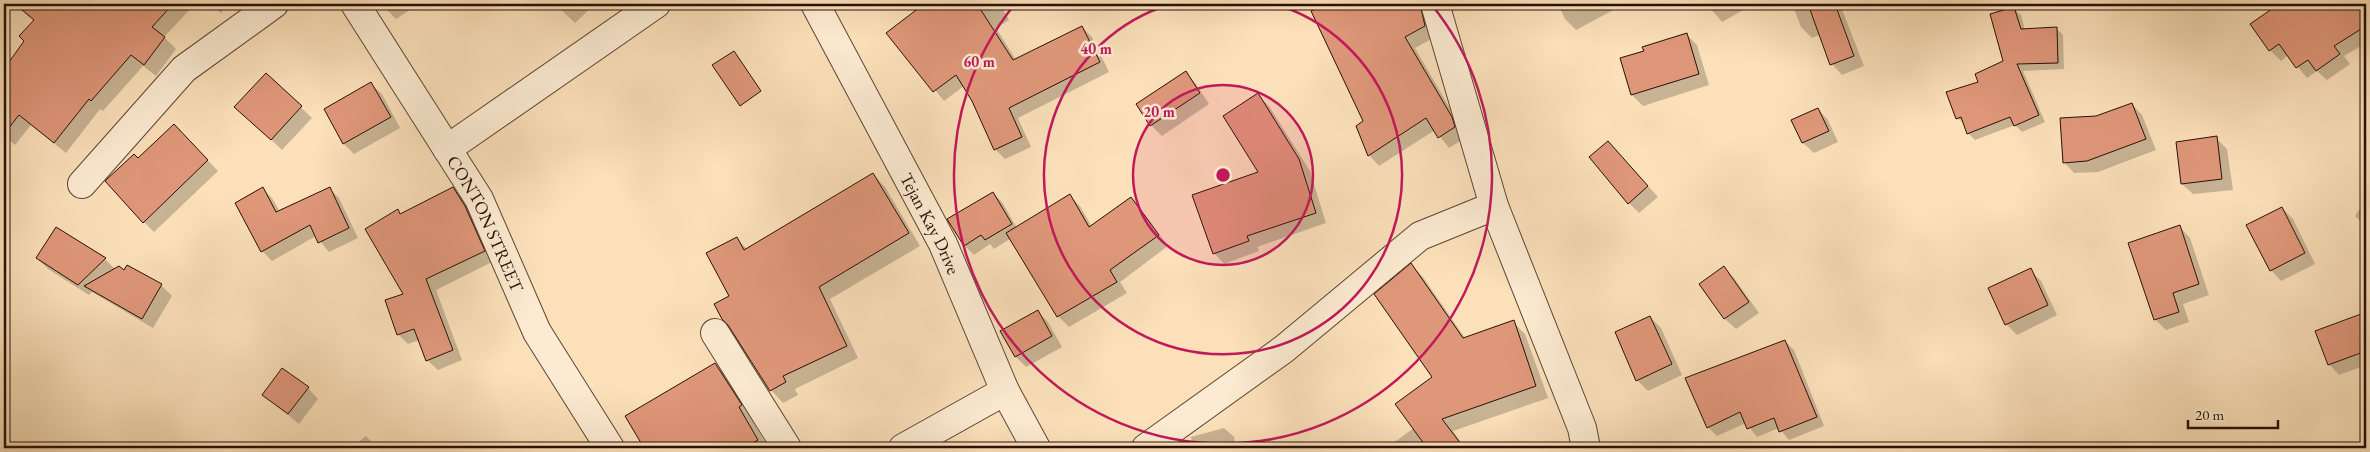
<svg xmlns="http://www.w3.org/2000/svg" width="2370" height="452" font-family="'EB Garamond',serif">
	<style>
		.shadow { fill: #0003 }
		.building { fill: #df977a; stroke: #281006 }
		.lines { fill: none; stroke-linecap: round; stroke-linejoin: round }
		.minor-casing { stroke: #5d4433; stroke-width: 30 }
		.minor { stroke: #fcebd2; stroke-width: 28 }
		.ring { fill: none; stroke: #c2185b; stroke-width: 2.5 }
		.labels { text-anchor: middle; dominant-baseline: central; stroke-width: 5; stroke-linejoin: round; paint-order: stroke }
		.street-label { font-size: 18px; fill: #281006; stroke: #fcebd2 }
		.centre { fill: #c2185b; stroke: #fcebd2; stroke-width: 2.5 }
		.ring-label { font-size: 15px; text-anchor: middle; font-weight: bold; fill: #c2185b; stroke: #fcebd2; stroke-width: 5; stroke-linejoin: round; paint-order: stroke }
	</style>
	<rect width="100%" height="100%" fill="#fbe0ba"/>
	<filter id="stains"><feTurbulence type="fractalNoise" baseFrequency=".004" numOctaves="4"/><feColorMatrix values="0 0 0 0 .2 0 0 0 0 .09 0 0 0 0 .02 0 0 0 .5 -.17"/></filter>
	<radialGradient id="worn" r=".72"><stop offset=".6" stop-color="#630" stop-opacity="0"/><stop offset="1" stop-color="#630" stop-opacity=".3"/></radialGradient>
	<g class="shadow">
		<path d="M14,4h181l-31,33 12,12 -20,27 -13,-10 -40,45 -3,-2 -34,44 -35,-28 -16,20 -11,-9v-65l22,-29 8,-21z"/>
		<path d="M210,4h18l-7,9z"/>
		<path d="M381,4h38l-23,15z"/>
		<path d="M555,4h40l-20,19z"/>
		<path d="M908,4h92l9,16 -13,8 20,32 66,-33 10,10 17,35 -91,46 13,29 -26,12 -10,-10 -22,-49 -9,-14 -20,15 -56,-68 27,-21z"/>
		<path d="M1328,4h95l12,33 -20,11 47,81 3,9 -16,10 -14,-18 -56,36 -10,-11 -5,-34 -51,-110z"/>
		<path d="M1558,4h57l2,4 -41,22 -11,-11z"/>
		<path d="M1707,4h47l-32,18z"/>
		<path d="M1792,4h48l24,62 -22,9 -10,-11 -11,-30 -9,4 -11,-11z"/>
		<path d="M2280,4h86v39l-22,13 6,8 -23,16 -10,-9 -10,7 -19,-23 -7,6 -11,-11 -18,-26z"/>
		<path d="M2014,9l7,6 4,15 31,-2 7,7 1,34 -41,2 22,51 -23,10 -7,-7 -40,15 -7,-7 -3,-9 -8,-6 23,-36 24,-21z"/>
		<path d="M1686,34l11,11 12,40 -66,21 -11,-11 -11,-36z"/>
		<path d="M1185,73l11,11 13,20 -47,32 -11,-11z"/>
		<path d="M266,74l46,44 -30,32 -35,-33z"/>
		<path d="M371,84l11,10 18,34 -46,26 -10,-10z"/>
		<path d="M1258,95l11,11 41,65 16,52 -69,24 2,4 -35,13 -10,-11 46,-81z"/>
		<path d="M2132,104l10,11 14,35 -58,22 -24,1 -10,-11 33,-45z"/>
		<path d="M1818,109l10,11 10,22 -24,11 -11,-10 -11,-22z"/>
		<path d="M184,136l34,35 -64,61 -10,-10z"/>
		<path d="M2216,138l11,11 6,41 -40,4 -11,-10z"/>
		<path d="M1618,153l40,44 -19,16 -10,-10z"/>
		<path d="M873,174l12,13 35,59 -90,53 28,59 -63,31 3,6 -15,8 -12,-13 -41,-93 7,-58 11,11z"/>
		<path d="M263,189l9,9 8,14 50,-23 9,9 19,40 -29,14 -13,-16 -44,25 -10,-10 -26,-48z"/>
		<path d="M453,189l10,10 12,19 19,43 -58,29 26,70 -24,10 -11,-10 -7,-20 -12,4 -10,-10 7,-40 -8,-83 4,4z"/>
		<path d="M993,193l9,9 15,26 53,-32 10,10 12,21 39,-29 10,11 27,37 -48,36 7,11 -58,34 -11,-11 -48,-77 -16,10 -4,-5 -16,11 -9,-9 -16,-27z"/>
		<path d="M2366,200v27l-11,-11z"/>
		<path d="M2282,208l11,11 22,45 -34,17 -10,-11z"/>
		<path d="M2180,227l10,11 19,57 -26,9 6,18 -23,8 -11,-11z"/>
		<path d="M56,228l49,31 11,11 45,15 11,11 -19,32 -61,-36 -3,3 -41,-26 -11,-11z"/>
		<path d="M1411,265l12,12 42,61 48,-16 12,12 23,64 -95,33 12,17h-79l28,-20 20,-51z"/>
		<path d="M1723,268l11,10 25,35 -23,16 -11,-10 -24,-35z"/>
		<path d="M2030,270l11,11 16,34 -40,20 -11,-11z"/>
		<path d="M1038,312l10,10 14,25 -36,20 -10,-10 -14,-26z"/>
		<path d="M2361,315l5,6v44l-27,10 -10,-11z"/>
		<path d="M1650,317l11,11 21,47 -34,16 -11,-11z"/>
		<path d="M1785,341l9,9 30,76 -35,14 -10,-12 -22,9 -11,-14 -29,13 -9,-9z"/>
		<path d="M715,364l14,15 26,41 -2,2 15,26h-122l-19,-32z"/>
		<path d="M308,388l10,11 -19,25 -35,-29z"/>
		<path d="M1224,428l10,9 2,11h-43l-2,-11z"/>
		<path d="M366,436l11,12h-26z"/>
	</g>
	<g class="building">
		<path d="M15,4h158l-21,23 13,10 -21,28 -13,-10 -40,46 -2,-2 -35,44 -35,-28 -15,19v-65l20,-28 -5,-5 15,-16z"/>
		<path d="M924,4h53l36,56 69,-34 18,36 -91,46 13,29 -28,13 -22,-49 -16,-26 -23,17 -47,-59z"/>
		<path d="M1326,4h94l5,22 -20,11 47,80 3,10 -17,11 -12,-20 -58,38 -12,-30 7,-5 -52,-110z"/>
		<path d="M1808,4h27l19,52 -24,9z"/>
		<path d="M2279,4h87v22l-32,20 6,8 -24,17 -8,-11 -12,8 -17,-24 -10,7 -19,-27z"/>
		<path d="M2014,7l7,22 36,-2 1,36 -41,1 22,51 -25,11 -4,-9 -43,17 -6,-17 -5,2 -10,-27 32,-10 -3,-8 28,-13 -13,-47z"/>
		<path d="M1687,33l12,41 -68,21 -11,-37 24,-7 -2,-4z"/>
		<path d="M734,51l27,40 -21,15 -28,-41z"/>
		<path d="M1186,71l14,22 -50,33 -14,-22z"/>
		<path d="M266,73l36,33 -31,34 -37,-33z"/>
		<path d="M371,82l20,35 -48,27 -19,-35z"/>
		<path d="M1258,93l41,66 17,54 -69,23 2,5 -36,13 -21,-59 66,-23 -35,-56z"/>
		<path d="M2132,103l14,36 -59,22 -24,2 -3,-45 36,-2z"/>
		<path d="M1818,108l11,23 -27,12 -11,-23z"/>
		<path d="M174,124l34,36 -65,63 -38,-42 29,-27 4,4z"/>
		<path d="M2217,136l5,43 -41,5 -5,-42z"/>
		<path d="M1608,141l40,45 -20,18 -39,-47z"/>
		<path d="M873,173l36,60 -90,54 28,59 -64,30 3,6 -16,9 -42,-66 -6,-6 -8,-15 15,-8 -23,-43 31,-16 7,13z"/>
		<path d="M263,187l13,25 54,-25 19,41 -31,15 -8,-18 -49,27 -26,-49z"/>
		<path d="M453,187l12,19 20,45 -59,28 27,71 -27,11 -12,-32 -17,6 -12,-35 18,-6 -38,-65 33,-20 2,5z"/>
		<path d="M993,192l19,32 -27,16 -4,-5 -17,11 -17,-27z"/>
		<path d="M1070,194l19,33 42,-30 28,38 -49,35 7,12 -60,35 -51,-84z"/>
		<path d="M2282,207l23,46 -35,18 -24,-46z"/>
		<path d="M2180,225l19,59 -26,9 6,19 -25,8 -26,-77z"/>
		<path d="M56,227l50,31 -28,27 -42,-27z"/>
		<path d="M1411,263l52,75 51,-18 22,66 -94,33 22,29h-37l-32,-44 37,-27 -58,-83z"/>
		<path d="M127,265l35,19 -20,35 -58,-33 35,-20 5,4z"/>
		<path d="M1724,266l25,36 -25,17 -25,-35z"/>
		<path d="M2031,268l17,37 -43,20 -17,-37z"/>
		<path d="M1038,310l14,26 -37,21 -15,-26z"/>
		<path d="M2361,314l5,14v23l-38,14 -13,-34z"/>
		<path d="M1650,316l22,48 -36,17 -21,-49z"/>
		<path d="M1785,340l32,77 -38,15 -5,-14 -27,11 -7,-17 -33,16 -22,-50z"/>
		<path d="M715,363l27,42 -3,2 19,33 -14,8h-100l-19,-32z"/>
		<path d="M282,368l27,19 -21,27 -26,-19z"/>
	</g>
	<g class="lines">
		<g class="minor-casing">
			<g id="minor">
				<path id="s1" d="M355,4l124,195 58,133 73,116"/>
				<path id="s2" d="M815,4l128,240 62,147 31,57"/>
				<path d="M1435,4l59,202 88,222 4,20"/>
				<path d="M447,149l209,-145"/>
				<path d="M82,184l102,-115 90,-65"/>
				<path d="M715,333l72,115"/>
				<path d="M903,448l102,-57"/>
				<path d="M1146,448l138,-99 136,-113 74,-30"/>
			</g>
		</g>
		<use href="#minor" class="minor"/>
	</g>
	<circle cx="1223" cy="175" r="90" fill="#c2185b" fill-opacity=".12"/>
	<g class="ring">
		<circle cx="1223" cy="175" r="90"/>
		<path d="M1275 4A179 179 0 1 1 1171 4"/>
		<path d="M1431 4A269 269 0 1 1 1015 4"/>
	</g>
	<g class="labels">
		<g class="street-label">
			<text stroke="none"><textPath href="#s1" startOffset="256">CONTON STREET</textPath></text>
			<text stroke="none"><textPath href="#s2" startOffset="248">Tejan Kay Drive</textPath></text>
		</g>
	</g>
	<circle cx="1223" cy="175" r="8" class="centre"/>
	<g class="ring-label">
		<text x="1096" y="54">40 m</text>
		<text x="979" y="67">60 m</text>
		<text x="1159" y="117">20 m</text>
	</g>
	<rect width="2370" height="452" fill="none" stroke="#fbe0ba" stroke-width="20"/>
	<rect x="5" y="5" width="2360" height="442" fill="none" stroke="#281006" stroke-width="2.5"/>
	<rect x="10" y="10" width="2350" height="432" fill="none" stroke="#281006"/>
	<path d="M2188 420v8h90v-8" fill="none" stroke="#281006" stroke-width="2.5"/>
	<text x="2195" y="420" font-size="15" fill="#281006" stroke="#fcebd2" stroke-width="4" paint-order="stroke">20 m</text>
	<rect width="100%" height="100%" filter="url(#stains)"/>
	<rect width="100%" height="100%" fill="url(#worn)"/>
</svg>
